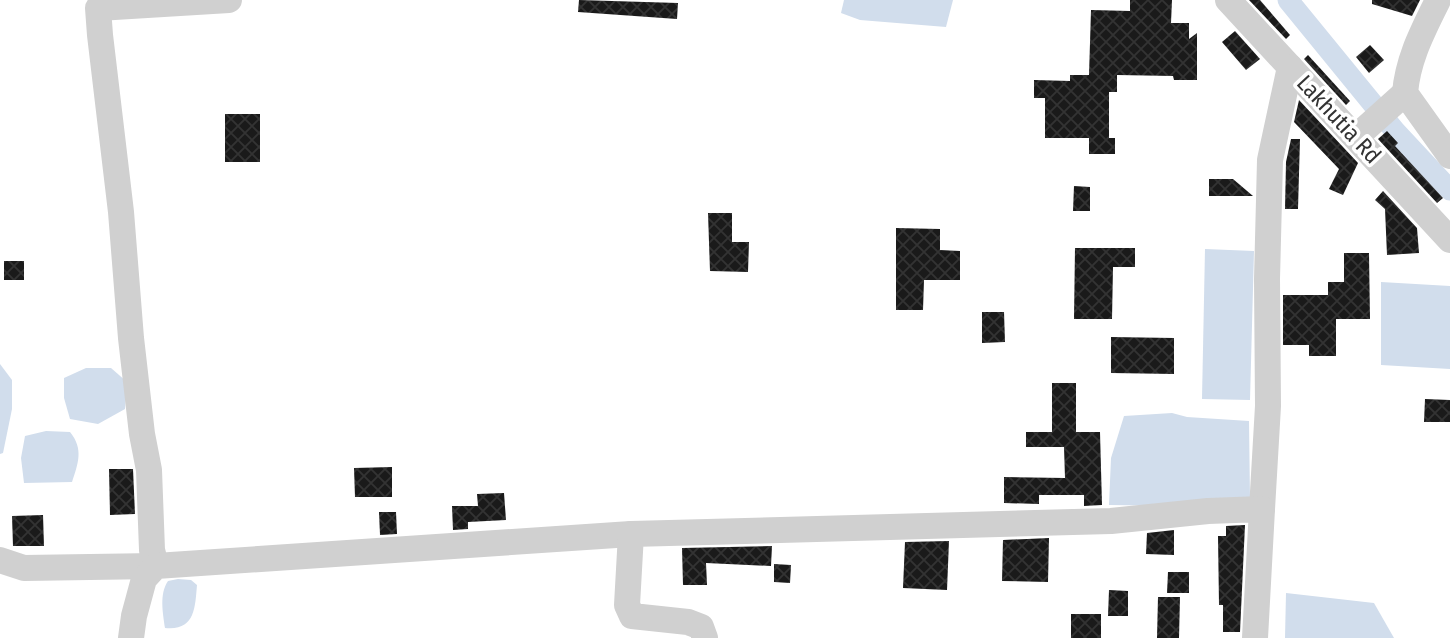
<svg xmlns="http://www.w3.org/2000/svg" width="1450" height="638" font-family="'Fira Sans Condensed',sans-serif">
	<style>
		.water { fill: #d1ddec }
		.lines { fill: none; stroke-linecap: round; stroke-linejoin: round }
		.canal { stroke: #d1ddec; stroke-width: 21 }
		.building { fill: url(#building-cross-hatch) }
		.minor { stroke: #d0d0d0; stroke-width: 26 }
		.labels { text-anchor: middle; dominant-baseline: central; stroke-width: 7; stroke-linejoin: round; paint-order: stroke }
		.street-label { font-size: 23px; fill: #333; stroke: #fff }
	</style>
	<defs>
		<pattern id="building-cross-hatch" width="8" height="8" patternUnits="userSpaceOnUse" patternTransform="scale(1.75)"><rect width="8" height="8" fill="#1a1a1a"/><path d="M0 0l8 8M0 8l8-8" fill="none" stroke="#333"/></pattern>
	</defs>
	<rect width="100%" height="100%" fill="#fff"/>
	<g class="water">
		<path d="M844,0h109l-7,27 -86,-7 -19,-7z"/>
		<path d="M1205,249l49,2 -4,149 -48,-1z"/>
		<path d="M1381,282l69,4v83l-69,-4z"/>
		<path d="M0,364l12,16v29l-9,44 -3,1z"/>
		<path d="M86,368h25l16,14 -2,27 -27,15 -28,-5 -6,-21v-20z"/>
		<path d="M1172,413l15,4 62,4 1,78 -69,7 -72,-1 2,-47 13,-42z"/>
		<path d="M46,431l24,1c14,17 8,32 2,50l-48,1 -3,-25 4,-22z"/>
		<path d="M178,579l13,1 6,5c-2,23 -2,46 -32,43 -2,-15 -6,-34 3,-47z"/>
		<path d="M1286,593l88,10 20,35h-109z"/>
	</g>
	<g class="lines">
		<path class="canal" d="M1288,0l107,131 55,59"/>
	</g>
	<g class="building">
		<path d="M579,0l99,3 -1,16 -99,-7z"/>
		<path d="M1130,0h42l-1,23h18v16l8,-6v47h-23l-1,-4 -56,-1v17h-8v46h6v16h-26v-16h-44v-40h-11v-18l36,1v-6h19l2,-65 39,1z"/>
		<path d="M1249,0h11l30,35 -4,4z"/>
		<path d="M1372,0h48l-8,16 -40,-12z"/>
		<path d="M1235,31l25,28 -14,11 -24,-28z"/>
		<path d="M1370,45l14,15 -15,13 -13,-16z"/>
		<path d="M1308,55l42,46 -4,4 -42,-46z"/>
		<path d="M1299,100l59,63 -15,32 -14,-6 10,-20 -45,-47z"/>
		<rect x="225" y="114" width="35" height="48"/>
		<path d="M1387,131l11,12 -3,3 48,52 -6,5 -59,-64z"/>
		<path d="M1291,139h9l-2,70h-13l1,-47z"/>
		<path d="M1209,179h24l20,17h-44z"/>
		<path d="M1074,186l16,1v24h-17z"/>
		<path d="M1383,191l34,37 2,25 -32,2 -2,-46 -10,-9z"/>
		<path d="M708,213h24v29h17l-1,30 -38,-1z"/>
		<path d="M896,228l44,1v21l20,1v29h-36l-1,30h-27z"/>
		<path d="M1075,248h60v19h-22l-1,52h-38z"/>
		<path d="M1344,253h25l1,66h-34v37h-27v-11h-26v-50h45v-13h16z"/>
		<rect x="4" y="261" width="20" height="19"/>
		<path d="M982,312h22l1,30 -23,1z"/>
		<path d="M1111,337l63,1v36l-63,-1z"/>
		<path d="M1052,383h24v49h24l2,73 -18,1v-11h-45v9l-35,-1v-26l61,1 -1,-31h-38v-15h26z"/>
		<path d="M1425,399l25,1v22h-26z"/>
		<path d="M392,467v30h-37l-1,-29z"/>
		<path d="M109,469h24l2,45 -25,1z"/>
		<path d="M504,493l2,27 -38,2v7l-15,1 -1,-24h26l-1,-12z"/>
		<path d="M379,512h17l1,22 -17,1z"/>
		<path d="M43,515l1,31h-31l-1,-30z"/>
		<path d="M1245,525l-5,107h-17v-27h-4l-1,-69h8v-10z"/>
		<path d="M1174,530v25l-28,-1 1,-21z"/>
		<path d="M1049,538l-1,44 -46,-1 1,-41z"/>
		<path d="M949,541l-2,49 -44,-2 2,-46z"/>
		<path d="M772,546l-1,20 -65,-3 1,22h-24l-1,-37z"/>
		<path d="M774,564l17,1 -1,18 -16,-1z"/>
		<path d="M1168,572h21v21h-22z"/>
		<path d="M1109,590l19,1v25h-20z"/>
		<path d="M1158,597h22l-1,41h-22z"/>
		<rect x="1071" y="614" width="30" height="24"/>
	</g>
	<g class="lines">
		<g class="minor">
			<path d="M1228,0l222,240"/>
			<path d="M1438,0c-15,31 -30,58 -33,93l45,63"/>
			<path d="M1356,137l49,-44"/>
			<path d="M1262,509l6,-103 -1,-127 3,-119 20,-93"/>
			<path d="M0,560l24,8 132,-2 -4,-16 -3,-80 -7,-36 -11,-96 -10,-126 -21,-177 -2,-27 131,-8"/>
			<path d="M131,638l3,-22 10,-37 12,-13 475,-32"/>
			<path d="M705,638l-4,-11 -13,-5 -56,-6 -5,-11 4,-71 480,-13 97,-10 54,-2 -7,129"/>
		</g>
	</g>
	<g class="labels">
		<g class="street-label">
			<text transform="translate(1339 119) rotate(47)">Lakhutia Rd</text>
		</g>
	</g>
</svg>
